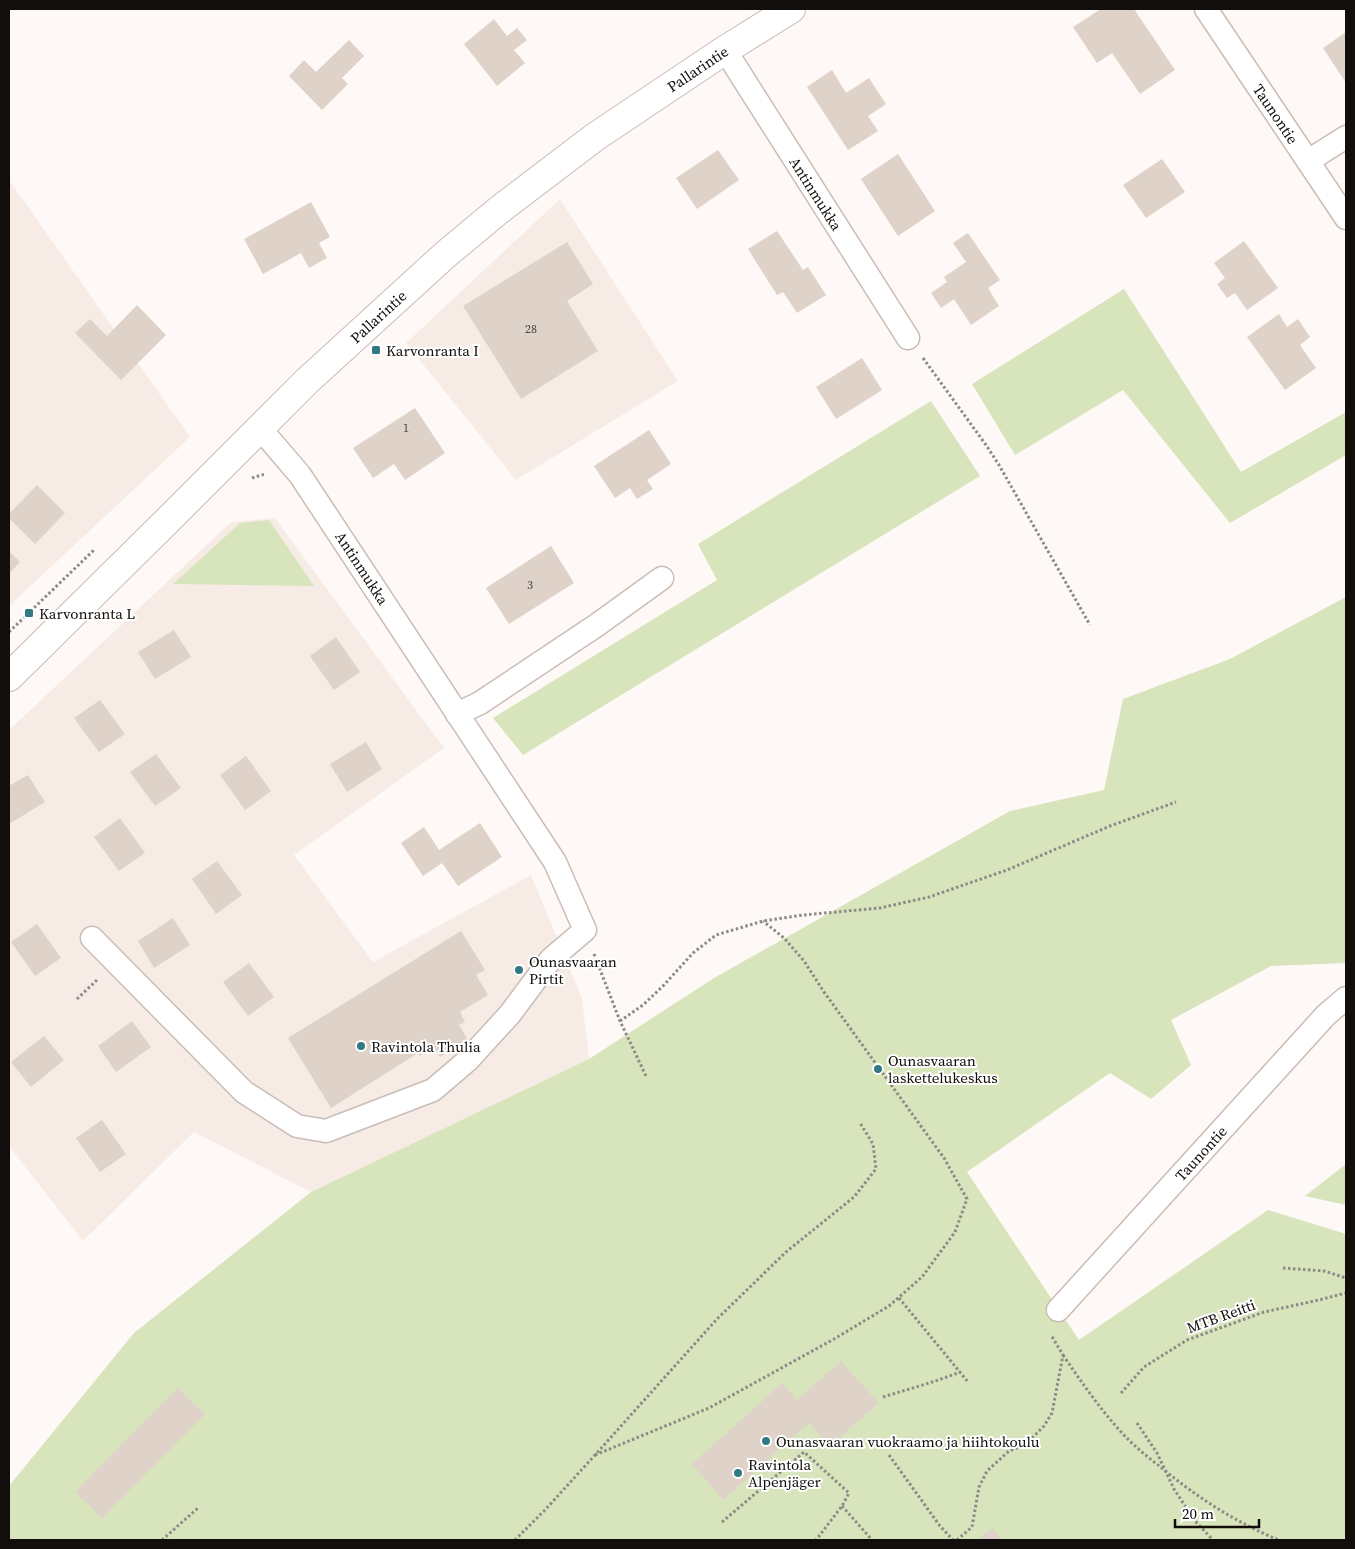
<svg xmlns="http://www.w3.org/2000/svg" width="1355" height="1549" font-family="'Source Serif 4',serif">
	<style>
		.built { fill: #f7ece5 }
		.green { fill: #d8e4bb }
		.building { fill: #ded2c9 }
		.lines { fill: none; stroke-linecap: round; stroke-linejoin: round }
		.street-casing { stroke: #c9bdb5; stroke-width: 25 }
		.secondary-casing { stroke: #c9bdb5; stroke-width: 30 }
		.path { stroke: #8d8986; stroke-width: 3; stroke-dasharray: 2.5 2.5; stroke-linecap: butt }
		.street { stroke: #fff; stroke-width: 22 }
		.secondary { stroke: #fff; stroke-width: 28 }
		.poi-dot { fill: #327984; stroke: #fff; stroke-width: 2 }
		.labels { text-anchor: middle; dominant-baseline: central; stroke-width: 4; stroke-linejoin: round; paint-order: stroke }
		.number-label { font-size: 12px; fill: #453f3a }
		.street-label { font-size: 15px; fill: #120e0b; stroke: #fff }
		.poi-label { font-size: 15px; fill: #120e0b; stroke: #fff; text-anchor: start }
	</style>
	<rect width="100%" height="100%" fill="#fef9f6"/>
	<g class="built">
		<path d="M9,180l181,257 -181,169z"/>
		<path d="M560,199l118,182 -162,99 -110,-137z"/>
		<path d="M275,518l169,230 -150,107 79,107 158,-87 51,123 7,61 -278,133 -117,-60 -111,109 -74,-95v-416l222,-208z"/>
	</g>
	<g class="green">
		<path d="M1124,289l117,183 105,-60v43l-116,68 -107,-133 -108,65 -43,-71z"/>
		<path d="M931,401l49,75 -457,279 -30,-37 224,-138 -19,-36z"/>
		<path d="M269,520l45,66 -141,-2 67,-61z"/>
		<path d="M1346,597v365l-1,1 -74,3 -100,54 20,45 -40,34 -41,-26 -143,99 112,168 189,-130 78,24v306h-1337v-54l125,-153 177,-141 278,-133 125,-81 296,-167 94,-21 19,-91 107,-40z"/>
		<path d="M1346,1164v41l-41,-9z"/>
	</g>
	<g class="building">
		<path d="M1101,9h33l41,61 -35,24 -28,-41 -15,10 -24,-36z"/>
		<path d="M494,19l13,17 10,-8 10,12 -13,10 11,13 -28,23 -33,-42z"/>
		<path d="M1346,32v51l-23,-35z"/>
		<path d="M349,40l15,16 -22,22 6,6 -26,26 -33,-34 15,-16 12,12z"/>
		<path d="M832,70l14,23 23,-15 17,26 -18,12 10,15 -30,19 -41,-63z"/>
		<path d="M718,150l21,30 -42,29 -21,-31z"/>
		<path d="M898,154l37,57 -37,25 -37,-57z"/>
		<path d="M1162,159l23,33 -39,26 -23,-33z"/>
		<path d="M311,202l19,35 -11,6 8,15 -18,10 -8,-15 -38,21 -19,-35z"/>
		<path d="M777,231l26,39 5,-3 18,28 -29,18 -14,-21 -6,3 -29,-46z"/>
		<path d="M968,233l32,47 -12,8 11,18 -28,19 -17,-26 -13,9 -10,-15 16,-11 -3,-5 22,-15 -13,-19z"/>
		<path d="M1244,241l34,47 -31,22 -12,-17 -8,5 -10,-14 8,-6 -11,-15z"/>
		<path d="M567,242l26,42 -26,17 31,50 -77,48 -58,-93z"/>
		<path d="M137,305l29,30 -45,45 -46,-47 15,-14 17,17z"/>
		<path d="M1279,314l8,13 11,-8 12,18 -10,8 16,23 -31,22 -38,-53z"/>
		<path d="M862,358l20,32 -46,29 -20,-32z"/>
		<path d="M415,408l30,45 -40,27 -11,-16 -21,14 -20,-30z"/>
		<path d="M649,430l22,34 -24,16 6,9 -16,10 -7,-11 -15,10 -21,-32z"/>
		<path d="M37,485l28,28 -30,31 -26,-26v-4z"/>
		<path d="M551,546l23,37 -65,41 -23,-36z"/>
		<path d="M9,551l11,11 -11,12z"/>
		<path d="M174,630l17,27 -36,22 -17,-27z"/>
		<path d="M336,637l24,35 -26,18 -24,-34z"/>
		<path d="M100,700l25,34 -26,18 -25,-34z"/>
		<path d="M366,742l16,27 -35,23 -17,-28z"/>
		<path d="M156,754l25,34 -26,18 -25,-34z"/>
		<path d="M246,756l25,35 -26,19 -25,-35z"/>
		<path d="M28,775l17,27 -36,22v-38z"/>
		<path d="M120,818l25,35 -26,18 -25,-34z"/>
		<path d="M480,823l22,34 -44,29 -16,-23 -19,13 -22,-33 23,-16 15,23z"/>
		<path d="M217,861l25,34 -26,19 -24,-35z"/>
		<path d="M173,918l17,27 -36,23 -16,-27z"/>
		<path d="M37,924l24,34 -26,18 -24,-34z"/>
		<path d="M461,931l24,39 -9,5 12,20 -28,17 5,10 -6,3 9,15 -28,17 -6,-10 -15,9 -1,-3 -87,55 -43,-70z"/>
		<path d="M249,963l25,34 -26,19 -25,-34z"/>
		<path d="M132,1021l19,26 -35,25 -18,-26z"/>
		<path d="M44,1036l20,24 -33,27 -20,-25z"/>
		<path d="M102,1120l24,34 -26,18 -24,-34z"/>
		<path d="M841,1361l38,42 -49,43 -21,-23 -86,77 -31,-36 90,-81 15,17z"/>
		<path d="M178,1388l27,26 -103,104 -27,-26z"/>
		<path d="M992,1528l10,12h-25z"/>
	</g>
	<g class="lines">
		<g class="street-casing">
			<g id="street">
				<path id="s1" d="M1206,9l140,209"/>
				<path id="s2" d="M725,50l183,288"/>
				<path d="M1308,161l38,-24"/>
				<path d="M457,714l23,-11 117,-78 65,-47"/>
				<path d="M92,938l152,154 53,34 29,5 107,-41 34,-29 43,-47 41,-55 34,-29 -30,-68 -255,-387 -41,-48"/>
				<path id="s3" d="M1058,1310l268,-295 20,-17"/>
			</g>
		</g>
		<g class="secondary-casing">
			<g id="secondary">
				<path id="s4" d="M9,677l163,-161 135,-135 138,-126 54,-45 96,-73 130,-87 66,-41"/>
			</g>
		</g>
		<g class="path">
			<path d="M923,358l63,87 13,20 91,160"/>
			<path d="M252,478l13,-4"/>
			<path d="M9,632l86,-83"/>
			<path d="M594,954l26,67 26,55"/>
			<path d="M77,999l21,-20"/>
			<path d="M620,1021l23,-16 20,-19 30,-33 23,-18 47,-14 40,-6 77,-7 49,-11 78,-27 103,-44 66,-24"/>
			<path d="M1283,1268l41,3 22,7"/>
			<path d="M899,1298l69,84"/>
			<path d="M1063,1355c19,28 37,54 60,79 12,13 26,24 40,35 35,29 74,54 116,71"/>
			<path d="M1121,1393l23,-26 43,-27 77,-28 55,-12 27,-7"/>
			<path d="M883,1397c26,-8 52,-15 77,-25"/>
			<path d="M1137,1423l20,30 17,36 21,32 18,19"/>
			<path d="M595,1455l114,-47 125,-69 55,-33 33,-29 33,-45 12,-33 -23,-41 -120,-166 -20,-31 -20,-23 -21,-17"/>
			<path d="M889,1455l51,71 13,14"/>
			<path d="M842,1506l30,34"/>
			<path d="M722,1522l82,-70 45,41 -7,13 -26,34"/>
			<path d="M162,1540l36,-32"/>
			<path d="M515,1540l30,-30 50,-55 122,-136 69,-67 68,-55 22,-28 -3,-25 -13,-21"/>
			<path d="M957,1540l15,-13 7,-40 8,-16 22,-20 16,-6 19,-19 8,-13 11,-58 -12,-20"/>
		</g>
		<use href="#street" class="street"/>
		<use href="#secondary" class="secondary"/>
	</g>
	<g class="poi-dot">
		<rect x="371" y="345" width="10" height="10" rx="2.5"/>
		<rect x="24" y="608" width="10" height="10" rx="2.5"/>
		<circle cx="519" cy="970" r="5"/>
		<circle cx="361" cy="1046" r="5"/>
		<circle cx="878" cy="1069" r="5"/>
		<circle cx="766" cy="1441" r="5"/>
		<circle cx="738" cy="1473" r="5"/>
	</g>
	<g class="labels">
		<g class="number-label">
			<text x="531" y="329">28</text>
			<text x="406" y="428">1</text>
			<text x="530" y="585">3</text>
		</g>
		<g class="street-label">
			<text stroke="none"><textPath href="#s4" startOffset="921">Pallarintie</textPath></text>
			<text stroke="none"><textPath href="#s1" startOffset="126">Taunontie</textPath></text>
			<text stroke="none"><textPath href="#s2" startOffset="170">Antinmukka</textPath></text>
			<text stroke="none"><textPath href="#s4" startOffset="516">Pallarintie</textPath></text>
			<text transform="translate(362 568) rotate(57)">Antinmukka</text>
			<text stroke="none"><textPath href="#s3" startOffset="212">Taunontie</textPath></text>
			<text transform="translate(1221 1316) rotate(-20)">MTB Reitti</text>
		</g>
		<g class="poi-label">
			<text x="386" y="350">Karvonranta I</text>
			<text x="39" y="613">Karvonranta L</text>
			<text x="529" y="961">Ounasvaaran<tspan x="529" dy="17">Pirtit</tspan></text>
			<text x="371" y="1046">Ravintola Thulia</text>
			<text x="888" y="1060">Ounasvaaran<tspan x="888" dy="17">laskettelukeskus</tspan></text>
			<text x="776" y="1441">Ounasvaaran vuokraamo ja hiihtokoulu</text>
			<text x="748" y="1464">Ravintola<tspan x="748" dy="17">Alpenjäger</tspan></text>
		</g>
	</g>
	<rect width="1355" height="1549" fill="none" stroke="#120e0b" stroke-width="20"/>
	<path d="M1175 1519v8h84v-8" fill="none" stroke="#120e0b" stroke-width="2.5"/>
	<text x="1182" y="1519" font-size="15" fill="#120e0b" stroke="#ffffff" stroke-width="4" paint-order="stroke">20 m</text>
</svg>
